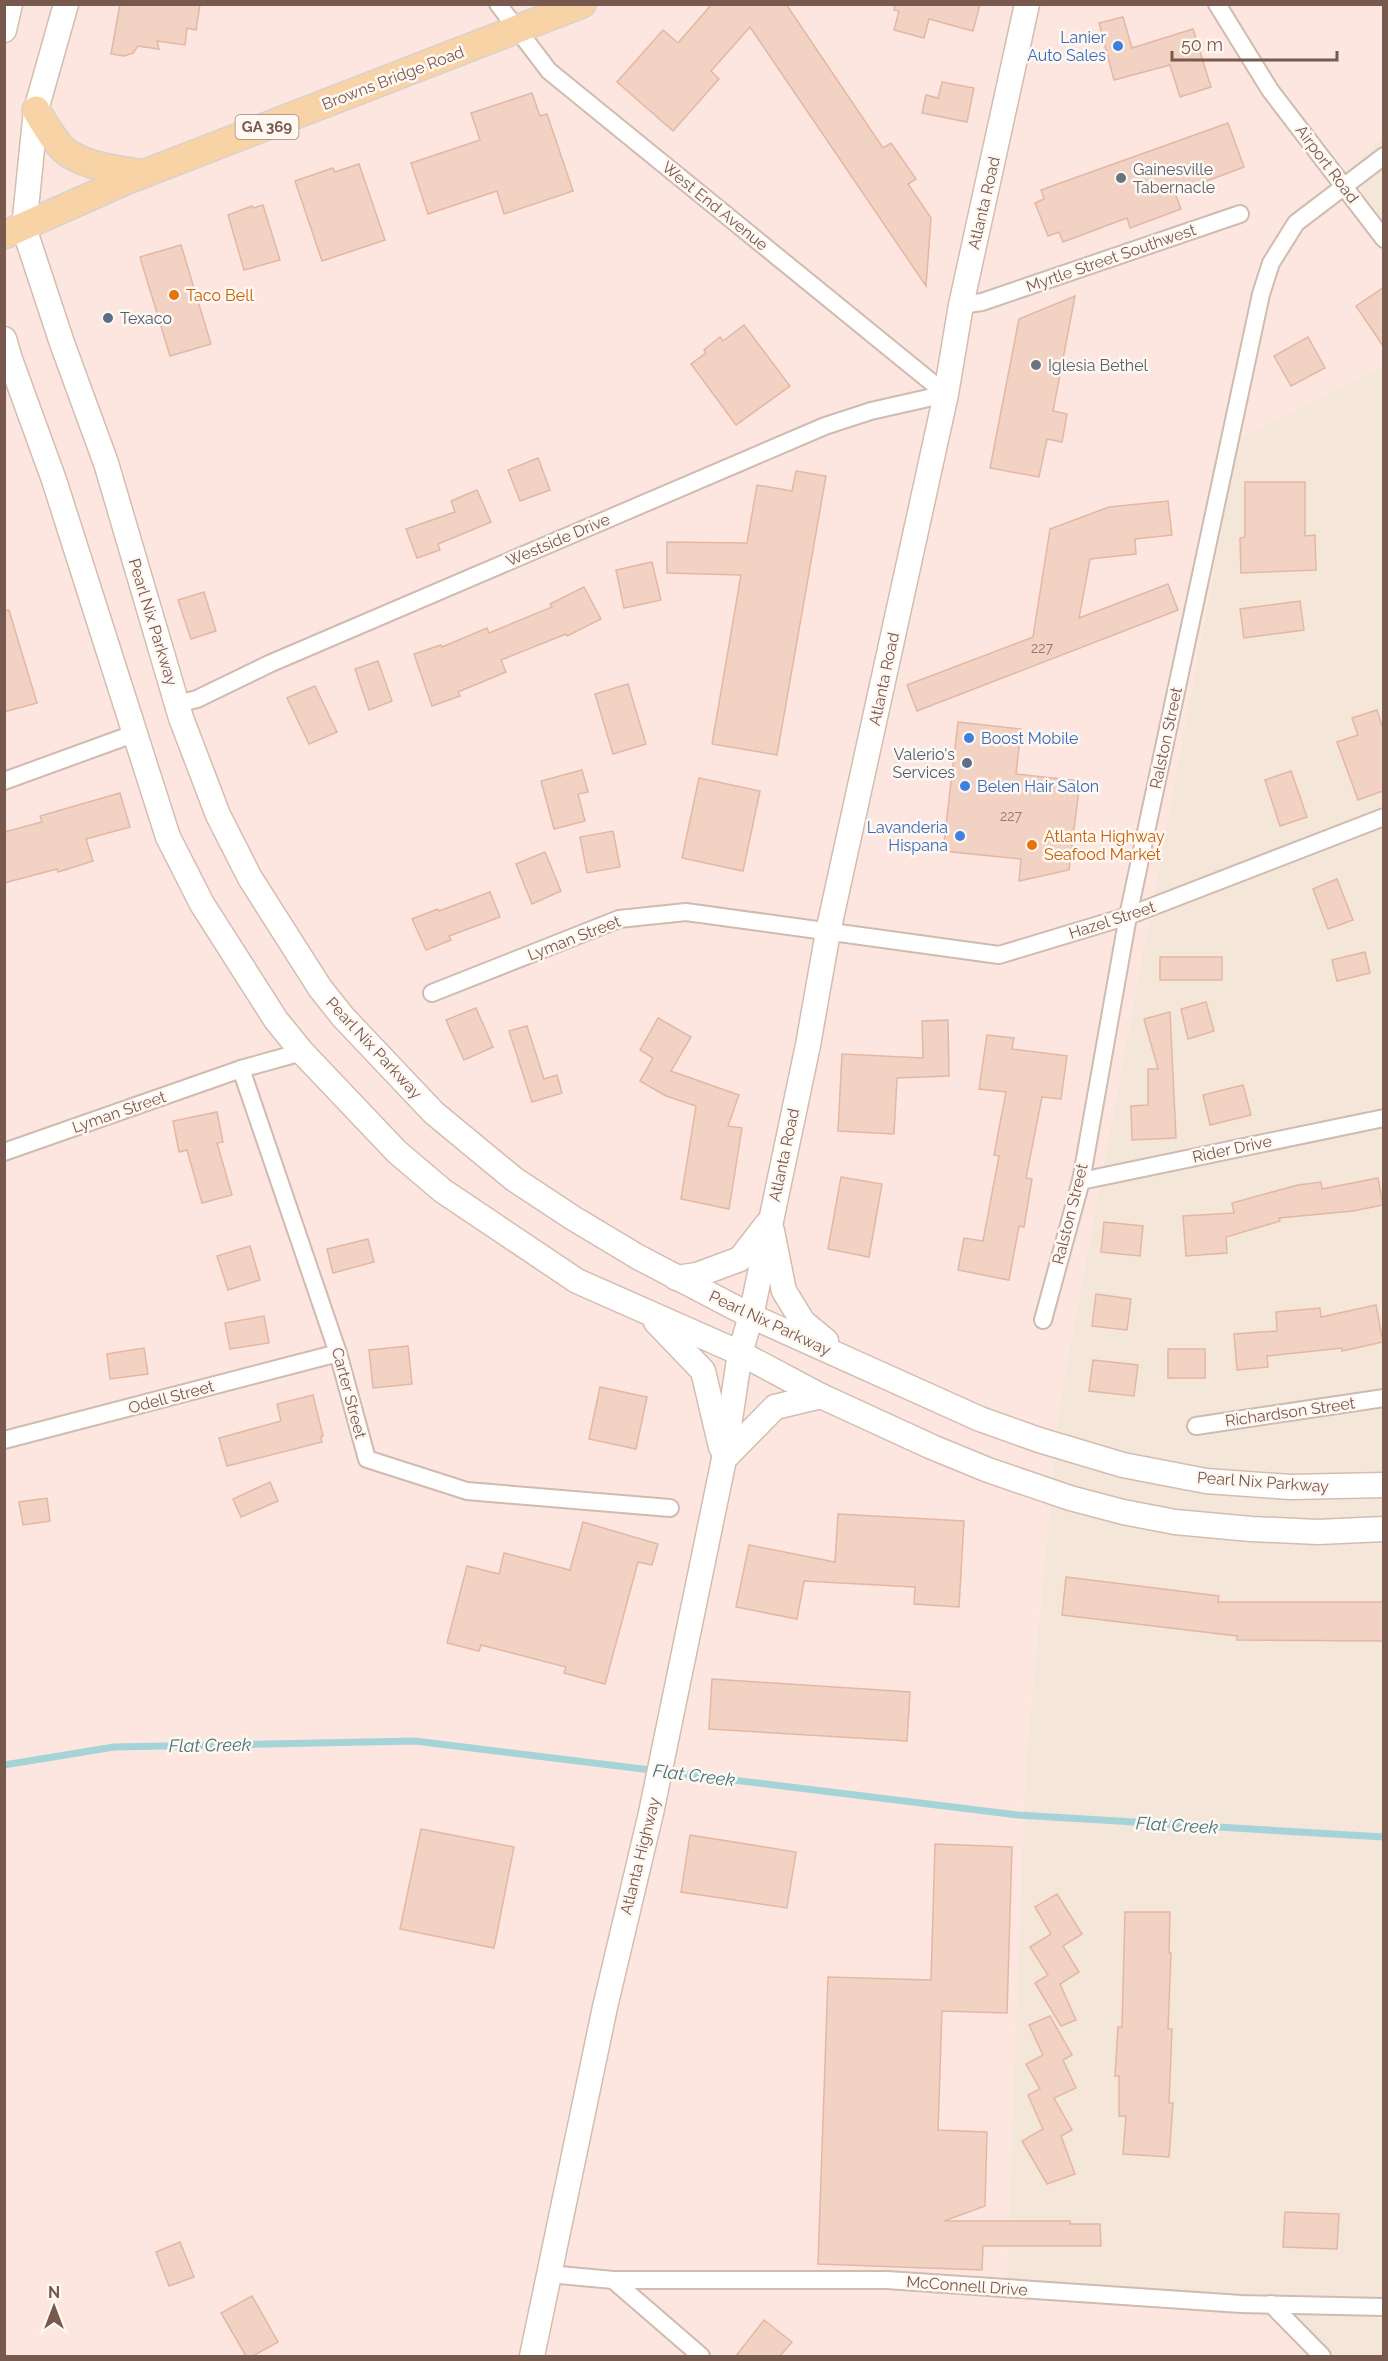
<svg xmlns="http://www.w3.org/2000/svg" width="1388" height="2361" font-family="Raleway,sans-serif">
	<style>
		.residential { fill: #f4e6d9 }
		.commercial { fill: #fce6df }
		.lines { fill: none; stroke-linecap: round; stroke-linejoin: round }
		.stream { stroke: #a5d4d8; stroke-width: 7 }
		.building { fill: #f1d2c3; stroke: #e4b7a4; stroke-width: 1.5 }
		.minor-casing { stroke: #cfbbb0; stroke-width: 20 }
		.secondary-casing { stroke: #d4bdb0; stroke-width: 27 }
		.primary-casing { stroke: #d9d1cd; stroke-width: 30 }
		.minor { stroke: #fff; stroke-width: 16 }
		.secondary { stroke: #fff; stroke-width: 24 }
		.primary { stroke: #f8d3a6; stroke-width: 27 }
		.shop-dot { fill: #3f7fe0; stroke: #fff8f2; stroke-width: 2 }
		.worship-dot { fill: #6b7280; stroke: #fff8f2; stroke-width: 2 }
		.food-dot { fill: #e8710a; stroke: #fff8f2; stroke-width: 2 }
		.service-dot { fill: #5c6f8a; stroke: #fff8f2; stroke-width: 2 }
		.labels { text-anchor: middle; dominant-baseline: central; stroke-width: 5; stroke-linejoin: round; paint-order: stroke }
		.number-label { font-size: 14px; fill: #96776b }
		.shield { fill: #fff8f2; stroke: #a0897f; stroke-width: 1.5 }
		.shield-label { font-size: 15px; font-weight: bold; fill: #78594e }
		.shop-label { font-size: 16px; fill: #366cbe; stroke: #fff8f2; text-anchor: end }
		.street-label { font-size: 16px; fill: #78594e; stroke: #fff8f2 }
		.worship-label { font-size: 16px; fill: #5b616d; stroke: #fff8f2; text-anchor: start }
		.food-label { font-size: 16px; fill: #c56008; stroke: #fff8f2; text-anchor: start }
		.service-label { font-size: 16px; fill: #4e5e75; stroke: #fff8f2; text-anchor: start }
		.water-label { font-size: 18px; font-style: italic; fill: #41777c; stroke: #fff8f2 }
	</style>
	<rect width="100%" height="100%" fill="#fcf4eb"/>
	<g class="residential">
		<path d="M1383,137v88l-36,-57z"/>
		<path d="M1383,366v1990h-68l-309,-63 19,-523 34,-363 179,-968z"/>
	</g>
	<path class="commercial" d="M5,5h1378v132l-36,31 36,57v141l-145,73 -179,968 -34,363 -19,523 253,1 56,62h-1310z"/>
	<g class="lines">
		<path class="stream" d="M4,1765l110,-18 301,-6 603,74 366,22"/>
	</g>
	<g class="building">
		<path d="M120,4h80l-4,26 -9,-2 -2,17 -28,-4 2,8 -21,-3 -5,7 -9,3 -13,-2z"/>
		<path d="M712,4h74l97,144 8,-5 25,36 -8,5 23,34 -5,68 -176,-259 -39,44 8,8 -46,52 -56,-49 46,-52 15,13z"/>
		<path d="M895,4h85l-7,27 -44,-12 -5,19 -30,-8 5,-19 -5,-1z"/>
		<path d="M1123,17l9,31 61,-19 18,58 -31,10 -10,-32 -56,15 -15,-57z"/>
		<path d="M942,82l32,6 -7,34 -45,-9 4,-18 12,3z"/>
		<path d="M532,93l8,23 7,-2 26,77 -69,23 -7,-23 -69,23 -17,-51 69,-23 -9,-27z"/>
		<path d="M1228,123l16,44 -69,26 6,16 -51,19 -3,-10 -64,24 -4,-10 -11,4 -13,-33 9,-4 -3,-9z"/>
		<path d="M359,164l26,76 -63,21 -27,-80 38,-13 2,4z"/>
		<path d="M263,205l17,55 -36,10 -16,-55 24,-9 1,2z"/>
		<path d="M181,245l30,99 -41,12 -30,-99z"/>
		<path d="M1383,288v58l-27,-40z"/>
		<path d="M1075,296l-22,115 14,3 -5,28 -15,-3 -8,38 -49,-9 29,-149z"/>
		<path d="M744,325l46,61 -54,39 -45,-61 15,-11 -2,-3 16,-13 3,4z"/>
		<path d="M1308,337l17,31 -34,18 -17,-30z"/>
		<path d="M538,458l12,32 -30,11 -12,-31z"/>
		<path d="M796,471l30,5 -49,279 -65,-11 29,-169 -74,-2v-31l80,1 10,-58 35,6z"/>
		<path d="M1245,482h60v54l10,-1 1,35 -75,3 -1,-35 5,-1z"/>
		<path d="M477,490l14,32 -53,22 2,6 -23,8 -11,-29 49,-17 -4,-11z"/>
		<path d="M1168,501l4,34 -37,4 1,15 -46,5 -11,59 89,-34 10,26 -261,101 -10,-26 126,-48 17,-108 59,-22z"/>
		<path d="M652,562l9,38 -37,8 -8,-38z"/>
		<path d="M584,587l17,32 -34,17 -1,-2 -65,26 5,12 -48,20 2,4 -28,10 -18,-52 27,-9 1,2 45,-19 2,5 63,-26 -2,-3z"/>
		<path d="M204,592l12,39 -25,8 -13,-39z"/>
		<path d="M1300,601l4,29 -60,8 -4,-29z"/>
		<path d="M9,610l28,93 -33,9v-101z"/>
		<path d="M378,661l14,40 -23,9 -14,-41z"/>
		<path d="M628,684l18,60 -33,10 -18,-60z"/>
		<path d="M315,686l22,46 -28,12 -22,-46z"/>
		<path d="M1377,710l6,19v62l-25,9 -21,-58 21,-7 -6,-17z"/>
		<path d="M958,722l63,7 -5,45 64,7 -11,89 -50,11 2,-22 -78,-8z"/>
		<path d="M582,770l6,22 -10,2 7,27 -31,8 -13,-48z"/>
		<path d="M1291,771l16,46 -27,9 -15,-46z"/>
		<path d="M699,778l61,13 -17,80 -61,-13z"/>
		<path d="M120,793l10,34 -44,12 7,22 -35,11 -1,-3 -53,14v-51l38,-10 -2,-6z"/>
		<path d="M613,831l7,36 -33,6 -7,-36z"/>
		<path d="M545,852l16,39 -29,13 -16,-40z"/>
		<path d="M1337,879l16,41 -25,9 -15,-40z"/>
		<path d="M490,892l10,25 -51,19 2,4 -25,10 -14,-31 26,-10 1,2z"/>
		<path d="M1365,952l5,21 -33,8 -5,-21z"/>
		<rect x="1160" y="957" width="62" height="23"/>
		<path d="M1206,1002l8,29 -26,8 -7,-30z"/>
		<path d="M476,1008l17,39 -29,13 -18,-40z"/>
		<path d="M1170,1012l6,126 -44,2 -1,-34 17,-1v-36h10l-14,-50z"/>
		<path d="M658,1018l33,19 -20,34 68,24 -11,31 14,2 -13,81 -48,-10 15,-93 -30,-10 -26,-15 13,-23 -13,-8z"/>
		<path d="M948,1020l1,56 -52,2 -3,56 -56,-3 4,-77 81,4 -1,-37z"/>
		<path d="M527,1026l17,53 13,-4 5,18 -30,9 -23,-71z"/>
		<path d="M987,1035l27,3 -2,11 55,7 -6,43 -19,-2 -16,81 6,1 -8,48 -5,-1 -10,54 -51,-10 6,-32 19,3 16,-85 -5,-1 12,-63 -27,-3z"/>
		<path d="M1243,1085l8,30 -41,10 -7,-30z"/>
		<path d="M217,1112l6,30 -6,1 15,52 -30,8 -15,-53 -8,2 -6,-31z"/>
		<path d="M841,1177l41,7 -13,73 -41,-8z"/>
		<path d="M1378,1178l5,27 -30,6 -74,7 1,3 -54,16 1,16 -41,3 -3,-40 51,-3 -2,-10 66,-18 23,-3 1,7z"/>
		<path d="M1104,1222l39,4 -3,30 -39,-4z"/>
		<path d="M368,1239l6,23 -41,11 -6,-24z"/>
		<path d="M250,1246l10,34 -32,10 -11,-34z"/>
		<path d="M1096,1294l35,5 -4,31 -35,-4z"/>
		<path d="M1376,1305l7,37 -41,9v-3l-75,8 1,11 -31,3 -3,-36 43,-3 -1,-19 44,-4 1,9z"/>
		<path d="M264,1316l5,27 -39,6 -5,-26z"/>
		<path d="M408,1346l4,38 -39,4 -4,-38z"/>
		<path d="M144,1348l4,26 -38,5 -3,-25z"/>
		<rect x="1168" y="1349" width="37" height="29"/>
		<path d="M1093,1360l45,5 -4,31 -45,-5z"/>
		<path d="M600,1387l47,10 -11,52 -47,-10z"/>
		<path d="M313,1395l10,41 -2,1 1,5 -95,24 -8,-28 62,-17 -4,-17z"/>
		<path d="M270,1482l8,19 -37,16 -8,-18z"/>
		<path d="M47,1498l3,23 -27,4 -4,-23z"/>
		<path d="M838,1514l126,7 -5,86 -45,-3 1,-17 -111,-6 -7,38 -61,-12 13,-62 86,17z"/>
		<path d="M583,1522l75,22 -6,21 -14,-3 -33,122 -41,-11 2,-6 -85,-22 -2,6 -32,-8 20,-77 32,8 5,-21 66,17z"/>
		<path d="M1066,1577l153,19 -1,6h165v39l-146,-1v-4l-175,-21z"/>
		<path d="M712,1679l198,13 -3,49 -198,-12z"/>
		<path d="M421,1829l93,18 -20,101 -94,-19z"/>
		<path d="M690,1835l106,17 -9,56 -106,-16z"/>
		<path d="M935,1844l77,3 -5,166 -65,-2 -4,119 49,2 -2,74 -41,15h126v3h30l1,22h-118l-1,24 -164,-6 10,-287 103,3z"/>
		<path d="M1057,1894l25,40 -19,12 16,26 -19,12 16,36 -15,6 -26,-43 13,-8 -18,-28 21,-13 -16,-27z"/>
		<path d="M1125,1912h45l-1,41h2l-3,76h4l-3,74h4l-4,54 -46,-3 3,-38h-7v-40h-4l3,-49h4z"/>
		<path d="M1050,2016l22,39 -9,5 13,28 -22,10 18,32 -11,6 14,38 -28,10 -25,-43 21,-12 -15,-34 12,-6 -14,-25 17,-9 -14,-30z"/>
		<path d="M1285,2212l54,2 -2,35 -54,-2z"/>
		<path d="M180,2242l14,35 -25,9 -13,-34z"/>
		<path d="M252,2296l26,46 -25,14h-7l-25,-43z"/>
		<path d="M764,2320l28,22 -12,14h-44z"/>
	</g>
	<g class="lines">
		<g class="minor-casing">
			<g id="minor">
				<path d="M498,4l51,67 397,323"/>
				<path d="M1217,4l53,86 114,149"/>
				<path d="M961,305l21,-3 258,-88"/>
				<path d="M177,704l20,-5 72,-35 556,-238 46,-15 75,-17"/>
				<path d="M4,781l132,-48"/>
				<path d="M432,993l187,-74 67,-7 313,43 129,-39 256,-99"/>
				<path d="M241,1069l97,284 29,106 100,32 203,17"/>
				<path d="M4,1152l237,-83 61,-17"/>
				<path d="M1081,1181l303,-63"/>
				<path d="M1043,1320l38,-139 47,-265 133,-622 10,-31 25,-40 88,-67"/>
				<path d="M1196,1426l188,-28"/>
				<path d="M4,1440l334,-87"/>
				<path d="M549,2274l64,6h274l354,24 143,3"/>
				<path d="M613,2280l88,76"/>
				<path d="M1271,2304l51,52"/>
			</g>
		</g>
		<g class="secondary-casing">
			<g id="secondary">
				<path d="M66,4l-30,106 -12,118 38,115 44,120 75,255 37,97 32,63 70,110 23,29 91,96 80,66 59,39 65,39 113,59 229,103 59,21 84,25 83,16 84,6 94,-2"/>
				<path d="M4,30l6,-26"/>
				<path d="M4,339l6,20 44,121 114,357 34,67 74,116 26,32 95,100 46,39 134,90 163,72 81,43 111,51 56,23 82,28 53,14 52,10 76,7 67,3 66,-3"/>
				<path d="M772,1231l12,60 19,31 23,19"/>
				<path d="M676,1278l21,-3 43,-16 27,-35"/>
				<path d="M656,1322l47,49 18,76"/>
				<path d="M724,1459l51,-52 46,-11"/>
				<path d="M532,2356l73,-349 46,-194 73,-354 16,-106 11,-37 57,-271 20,-113 118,-538 15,-89 66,-301"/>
			</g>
		</g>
		<g class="primary-casing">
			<g id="primary">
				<path d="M36,110c8,13 16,28 27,39 20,18 54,20 80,25"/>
				<path d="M4,235l121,-54 457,-177"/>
			</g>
		</g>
		<use href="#minor" class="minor"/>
		<use href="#secondary" class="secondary"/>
		<use href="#primary" class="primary"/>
	</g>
	<g class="shop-dot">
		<circle cx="1118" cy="46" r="6"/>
		<circle cx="969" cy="738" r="6"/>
		<circle cx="965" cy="786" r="6"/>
		<circle cx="960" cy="836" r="6"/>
	</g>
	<g class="worship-dot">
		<circle cx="1121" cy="178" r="6"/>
		<circle cx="1036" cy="365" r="6"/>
	</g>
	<g class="food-dot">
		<circle cx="174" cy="295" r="6"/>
		<circle cx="1032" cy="845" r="6"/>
	</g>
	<g class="service-dot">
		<circle cx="108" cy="318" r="6"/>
		<circle cx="967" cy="763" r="6"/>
	</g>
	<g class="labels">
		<g class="number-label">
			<text x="1042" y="648">227</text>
			<text x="1011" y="816">227</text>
		</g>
		<rect class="shield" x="235.5" y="115" width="63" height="24" rx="4.5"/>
		<g class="shield-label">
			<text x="267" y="127">GA 369</text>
		</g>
		<g class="shop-label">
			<text x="1106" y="37">Lanier<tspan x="1106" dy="18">Auto Sales</tspan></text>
			<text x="981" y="738" text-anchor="start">Boost Mobile</text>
			<text x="977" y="786" text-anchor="start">Belen Hair Salon</text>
			<text x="948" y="827">Lavanderia<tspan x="948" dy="18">Hispana</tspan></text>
		</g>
		<g class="street-label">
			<text transform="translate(393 78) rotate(-21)">Browns Bridge Road</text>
			<text transform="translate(1327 164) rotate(53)">Airport Road</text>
			<text transform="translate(984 203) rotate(-77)">Atlanta Road</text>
			<text transform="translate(715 206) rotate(39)">West End Avenue</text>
			<text transform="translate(1111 258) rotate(-19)">Myrtle Street Southwest</text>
			<text transform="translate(558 540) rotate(-23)">Westside Drive</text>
			<text transform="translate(153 622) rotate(73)">Pearl Nix Parkway</text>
			<text transform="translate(884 679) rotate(-78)">Atlanta Road</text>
			<text transform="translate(1166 738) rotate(-78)">Ralston Street</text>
			<text transform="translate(1112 920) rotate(-18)">Hazel Street</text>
			<text transform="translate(574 938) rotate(-21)">Lyman Street</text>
			<text transform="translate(374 1048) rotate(47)">Pearl Nix Parkway</text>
			<text transform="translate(119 1112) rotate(-19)">Lyman Street</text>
			<text transform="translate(1232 1149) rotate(-12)">Rider Drive</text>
			<text transform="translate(784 1155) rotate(-78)">Atlanta Road</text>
			<text transform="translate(1070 1214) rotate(-76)">Ralston Street</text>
			<text transform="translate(770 1323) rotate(25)">Pearl Nix Parkway</text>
			<text transform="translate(349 1393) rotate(75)">Carter Street</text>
			<text transform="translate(171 1397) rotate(-15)">Odell Street</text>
			<text transform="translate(1290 1412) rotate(-8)">Richardson Street</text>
			<text transform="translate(1263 1482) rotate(4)">Pearl Nix Parkway</text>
			<text transform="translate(640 1856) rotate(-76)">Atlanta Highway</text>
			<text transform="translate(967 2286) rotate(4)">McConnell Drive</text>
		</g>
		<g class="worship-label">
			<text x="1133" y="169">Gainesville<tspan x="1133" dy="18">Tabernacle</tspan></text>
			<text x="1048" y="365">Iglesia Bethel</text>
		</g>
		<g class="food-label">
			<text x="186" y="295">Taco Bell</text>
			<text x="1044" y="836">Atlanta Highway<tspan x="1044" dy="18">Seafood Market</tspan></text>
		</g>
		<g class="service-label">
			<text x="120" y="318">Texaco</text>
			<text x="955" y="754" text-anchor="end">Valerio's<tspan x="955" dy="18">Services</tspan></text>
		</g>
		<g class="water-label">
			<text transform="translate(210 1745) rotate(-1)">Flat Creek</text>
			<text transform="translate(694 1775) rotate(7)">Flat Creek</text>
			<text transform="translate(1177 1825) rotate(3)">Flat Creek</text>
		</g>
	</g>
	<rect width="1388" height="2361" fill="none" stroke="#78594e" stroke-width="12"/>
	<g transform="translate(54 2307)" stroke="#fff8f2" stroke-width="4.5" paint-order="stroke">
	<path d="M0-4.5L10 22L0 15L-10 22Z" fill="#78594e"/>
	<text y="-9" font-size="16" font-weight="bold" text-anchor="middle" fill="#78594e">N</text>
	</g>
	<path d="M1172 51v9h165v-9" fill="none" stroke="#78594e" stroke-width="3"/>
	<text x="1181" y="51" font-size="18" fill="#78594e" stroke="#fff8f2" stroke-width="4.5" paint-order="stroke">50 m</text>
</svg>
